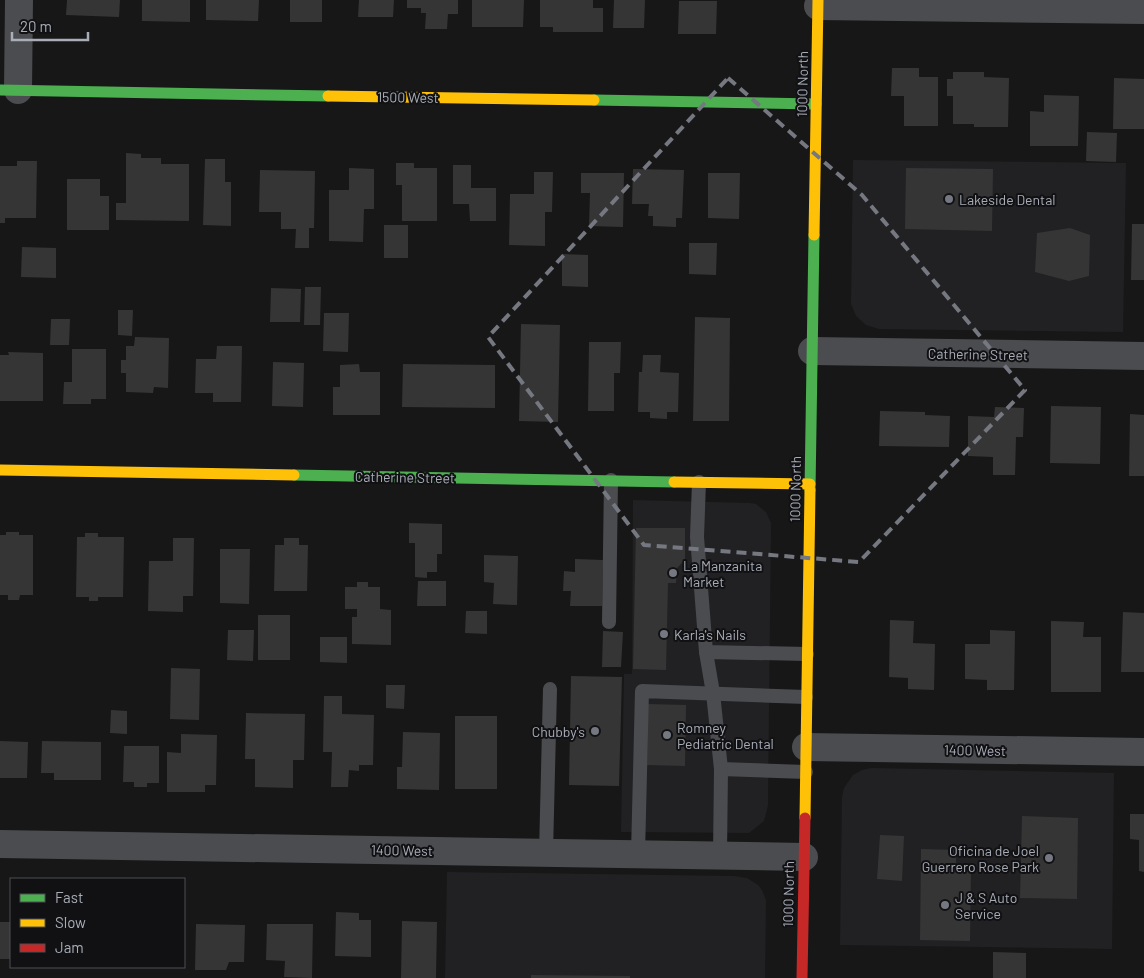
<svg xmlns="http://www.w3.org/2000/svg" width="1144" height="978" font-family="Barlow,sans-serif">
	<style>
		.built { fill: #212123 }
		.building { fill: #353536 }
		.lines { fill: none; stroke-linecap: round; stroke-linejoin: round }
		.lane { stroke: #4b4c50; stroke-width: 14 }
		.street { stroke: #4b4c50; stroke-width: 28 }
		.fast { stroke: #4caf50; stroke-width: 11 }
		.slow { stroke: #ffc107; stroke-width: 11 }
		.jam { stroke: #c62828; stroke-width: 11 }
		.marked { fill: none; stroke: #757880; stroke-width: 4; stroke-dasharray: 10 6; stroke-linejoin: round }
		.poi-dot { fill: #757880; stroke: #111113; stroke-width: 2 }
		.labels { text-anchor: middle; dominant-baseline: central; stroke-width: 4; stroke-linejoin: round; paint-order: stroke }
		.street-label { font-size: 14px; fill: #a8adb8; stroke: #111113 }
		.poi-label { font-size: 14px; fill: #a8adb8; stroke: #111113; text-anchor: start }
	</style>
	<rect width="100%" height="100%" fill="#171717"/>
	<g class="built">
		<path d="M853,160l273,3 -3,169 -244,-3 -13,-4 -10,-9 -5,-12z"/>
		<path d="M633,500l117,3 6,1 10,8 5,11 -3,282 -4,16 -15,12 -128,-1 3,-158h8z"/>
		<path d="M871,768l243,5 -2,176 -272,-4 2,-148 2,-9 9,-13 9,-5z"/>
		<path d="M447,872l287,4 13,2 11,7 4,5 4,10 -1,78h-320z"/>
	</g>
	<g class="building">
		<path d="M67,0h53l-1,17 -53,-2z"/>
		<path d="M142,0h48v22l-48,-1z"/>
		<path d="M206,0h53l-1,21 -52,-1z"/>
		<rect x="290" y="0" width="32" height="22"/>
		<path d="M359,0h35l-1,17h-35z"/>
		<path d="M407,0h51v14h-10l-1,15h-22l1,-16h-5v-5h-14z"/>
		<path d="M472,0h52l-1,27h-51z"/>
		<path d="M540,0h53v8h10v24h-50v-5h-13z"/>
		<path d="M614,0h31l-1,28h-31z"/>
		<path d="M679,1h38l-1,33h-38z"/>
		<path d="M892,68h27v9h19v49h-34v-30h-13z"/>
		<path d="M953,72h31v5l25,1 -1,49h-34v-3h-21v-28h-6v-17h6z"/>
		<path d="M1114,78l30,1v50h-31z"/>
		<path d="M1044,95l35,1 -1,50h-48v-35l14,1z"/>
		<path d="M1087,132l30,1 -1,29 -30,-1z"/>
		<path d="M126,153l15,1v4h20v6h28v57l-73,-1v-17h10z"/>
		<path d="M205,159h20v23h6v44l-28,-1z"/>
		<path d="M17,161h20l-1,57h-31v5h-5v-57h17z"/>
		<path d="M396,163h18v5h23v53h-35v-36h-6z"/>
		<path d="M453,165h18v23h25v33h-26l-1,-17h-16z"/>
		<path d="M349,168l25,1v40h-10l-1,33 -34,-1v-51h20z"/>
		<path d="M906,168l87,1 -1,62 -87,-2z"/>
		<path d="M633,169l51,1 -2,48h-6v9l-23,-1v-10h-5l1,-12h-17z"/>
		<path d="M260,170l55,1 -1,57h-5v20h-14l1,-19h-15v-17h-22z"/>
		<path d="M534,172h19l-1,40h-7v34l-36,-1 1,-51h24z"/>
		<path d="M581,173h43l-1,54 -34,-1 1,-33h-9z"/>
		<path d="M708,173h32l-1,46 -31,-1z"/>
		<path d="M67,179h33v17h9v34h-42z"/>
		<path d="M1132,224h12v56h-13z"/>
		<rect x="384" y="225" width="24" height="33"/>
		<path d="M1070,228l20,7 -1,41 -20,5 -34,-9 2,-39z"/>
		<path d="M689,243h28l-1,32 -27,-1z"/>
		<path d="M22,247l34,1v30l-35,-1z"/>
		<path d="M562,254l26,1v32l-26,-1z"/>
		<path d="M305,287h16l-1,38h-16z"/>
		<path d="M271,288l30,1 -1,33h-30z"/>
		<path d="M118,310h15l-1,26 -14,-1z"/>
		<path d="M324,313h25l-1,39 -25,-1z"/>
		<path d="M695,317l35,1 -1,103h-36z"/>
		<path d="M51,319h19l-1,26h-19z"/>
		<path d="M521,324l39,1 -2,97 -39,-1z"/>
		<path d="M135,337l34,1 -1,50 -14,-1 -1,6 -27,-1v-19h-5v-13h5v-14h8z"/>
		<path d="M589,342h32l-1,31h-6v38h-26z"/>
		<path d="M217,346h25l-1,56h-28v-9h-18l1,-34h20z"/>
		<path d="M72,349h34v50h-15v5h-28l1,-22h8z"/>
		<path d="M8,352l35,1v48h-43v-46h9z"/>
		<path d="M643,355h18l-1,17 19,1 -1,39h-11v7l-17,-1v-6h-12l1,-40h3z"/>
		<path d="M273,362l31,1 -1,44 -31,-1z"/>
		<path d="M359,364l1,8h20v43h-47v-28h7v-22z"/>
		<path d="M403,364l92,1v43l-93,-1z"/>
		<path d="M1051,406l50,1 -1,57 -50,-1z"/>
		<path d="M995,407l29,1 -1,29h-7l-1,38h-22v-18l-25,-1v-40l26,1z"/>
		<path d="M880,411l45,1v3l25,1 -1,31 -70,-1z"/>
		<path d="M1130,414l14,1v61h-15z"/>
		<path d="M409,523l33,1v30h-5v18h-10v6l-12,-1v-34h-6z"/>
		<path d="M636,528h49v32l-8,8 -1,15h-8l-2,87 -33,-1z"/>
		<path d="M6,532h13v3h14v60h-13l-1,5h-11v-5h-8v-60h6z"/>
		<path d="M85,533h13v4h26l-1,60h-25v4h-9v-4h-13l1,-60h8z"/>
		<path d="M173,538h21l-1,58h-10v16l-35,-1 1,-50h24z"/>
		<path d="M284,538h15v7h9l-1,46h-33l1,-46h9z"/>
		<path d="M220,549h30l-1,55 -29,-1z"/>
		<path d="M484,555l34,1 -1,49 -24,-1 1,-21 -10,-1z"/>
		<path d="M575,559l28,1 -1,46h-32l1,-15h-8l1,-20 11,1z"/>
		<path d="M418,581h28v25h-29z"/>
		<path d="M357,582h11v5h12v22l11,1v35l-39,-1v-27h5v-8h-12v-22h12z"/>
		<path d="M466,611h21v23l-22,-1z"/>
		<path d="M1123,612l21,1v59h-23z"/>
		<rect x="258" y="615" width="32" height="45"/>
		<path d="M890,620l24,1 -1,22 22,1 -1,46 -26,-1v-11l-19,-1z"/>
		<path d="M1051,621l33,1 -1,15h18v55h-50z"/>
		<path d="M228,630h26l-1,31 -26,-1z"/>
		<path d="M990,630l25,1 -1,59h-27v-10l-22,-1v-35h25z"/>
		<path d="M603,631l20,1 -2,35h-19z"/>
		<path d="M320,637h27v26l-27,-1z"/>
		<path d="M171,668l29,1 -1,51 -29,-1z"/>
		<path d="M571,676l51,1 -3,109 -50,-1z"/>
		<path d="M386,685h19l-1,24 -18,-1z"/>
		<path d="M324,696h18v18l32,1 -1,50h-14v6l-10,-1 -1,17h-17l1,-35h-9z"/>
		<path d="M648,704l38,1 -1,61 -38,-1z"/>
		<path d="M111,710l16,1v23l-17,-1z"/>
		<path d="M246,713l59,1 -1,46h-11v28l-38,-1v-28h-10z"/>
		<rect x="455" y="716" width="42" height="73"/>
		<path d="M403,732l37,1 -1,57 -42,-1v-22h5z"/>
		<path d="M181,734l36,1 -1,50h-11v7h-38v-40l14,1z"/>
		<path d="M0,741l28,1 -1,36h-27z"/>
		<path d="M42,741l59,1v38h-47v-7h-13z"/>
		<path d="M124,746h35v37h-12v4h-13v-5h-11z"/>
		<path d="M1130,814h14v58l-5,-1v-31l-9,-1z"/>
		<path d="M1022,816l56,2 -1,81 -57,-1z"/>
		<path d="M880,835l24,1 -2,45 -25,-2z"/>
		<path d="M921,849l35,1v19h15l-1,72 -50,-1z"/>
		<path d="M336,912l23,1v7h12v37l-36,-1z"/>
		<path d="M402,921l35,1 -1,56h-35z"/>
		<rect x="0" y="922" width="11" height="37"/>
		<path d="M196,924l49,1 -1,37h-15l-3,8h-31z"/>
		<path d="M267,924h46l-1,54 -28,-1 1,-16 -19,-1z"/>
		<path d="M993,952l33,1v25h-33z"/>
		<path d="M531,975l99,1v2h-99z"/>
	</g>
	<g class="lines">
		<g class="lane">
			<path d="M699,482l-2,55 9,115 101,2"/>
			<path d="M609,622l2,-142"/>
			<path d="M706,652l7,41 8,76 85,3"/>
			<path d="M546,853l4,-164"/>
			<path d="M638,854l4,-163 164,6"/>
			<path d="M720,855l1,-86"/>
		</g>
		<g class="street">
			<path d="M818,6l326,4"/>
			<path d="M18,90l1,-90"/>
			<path d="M812,351l332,5"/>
			<path d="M806,747l338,5"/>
			<path d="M0,844l804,13"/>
		</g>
		<g class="fast">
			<path d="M0,90l328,6"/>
			<path d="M594,100l222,4"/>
			<path d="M294,475l380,7"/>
			<path d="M810,490l4,-255"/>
		</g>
		<g class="slow">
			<path d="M328,96l266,4"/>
			<path d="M814,235l4,-235"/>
			<path d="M0,470l294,5"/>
			<path d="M674,482l136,2"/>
			<path d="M805,818l5,-328"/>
		</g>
		<path class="jam" d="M802,978l3,-160"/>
	</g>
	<path class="marked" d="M728,78l134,117 163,195 -166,172 -215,-17 -156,-208z"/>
	<g class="poi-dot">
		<circle cx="949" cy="199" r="5"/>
		<circle cx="673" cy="573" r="5"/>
		<circle cx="664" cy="634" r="5"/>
		<circle cx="595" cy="731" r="5"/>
		<circle cx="667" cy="735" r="5"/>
		<circle cx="1049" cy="858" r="5"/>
		<circle cx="945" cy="905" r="5"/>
	</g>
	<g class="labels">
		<g class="street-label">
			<text transform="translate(802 84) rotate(-89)">1000 North</text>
			<text transform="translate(408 97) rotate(1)">1500 West</text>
			<text transform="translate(978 354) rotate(1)">Catherine Street</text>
			<text transform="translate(405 477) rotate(1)">Catherine Street</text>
			<text transform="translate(795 489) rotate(-89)">1000 North</text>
			<text transform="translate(975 750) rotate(1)">1400 West</text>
			<text transform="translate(402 850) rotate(1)">1400 West</text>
			<text transform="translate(788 894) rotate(-89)">1000 North</text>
		</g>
		<g class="poi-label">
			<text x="959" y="199">Lakeside Dental</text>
			<text x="683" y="565">La Manzanita<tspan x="683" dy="16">Market</tspan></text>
			<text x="674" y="634">Karla's Nails</text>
			<text x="677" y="727">Romney<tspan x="677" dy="16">Pediatric Dental</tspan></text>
			<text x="585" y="731" text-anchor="end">Chubby's</text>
			<text x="1039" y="850" text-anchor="end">Oficina de Joel<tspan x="1039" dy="16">Guerrero Rose Park</tspan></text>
			<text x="955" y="897">J &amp; S Auto<tspan x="955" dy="16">Service</tspan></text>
		</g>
	</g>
	<rect x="10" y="878" width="175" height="90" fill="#111113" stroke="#4d4f55"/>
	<rect x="20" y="894" width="25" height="8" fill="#4caf50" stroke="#4d4f55"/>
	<text x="55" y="903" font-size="15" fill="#a8adb8">Fast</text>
	<rect x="20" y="919" width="25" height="8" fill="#ffc107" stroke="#4d4f55"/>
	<text x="55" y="928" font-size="15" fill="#a8adb8">Slow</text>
	<rect x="20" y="944" width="25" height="8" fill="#c62828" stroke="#4d4f55"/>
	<text x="55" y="953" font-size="15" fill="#a8adb8">Jam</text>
	<path d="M12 32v8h76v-8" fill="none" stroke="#a8adb8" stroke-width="2.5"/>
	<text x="20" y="32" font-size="15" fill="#a8adb8" stroke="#111113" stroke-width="4" paint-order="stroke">20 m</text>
</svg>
